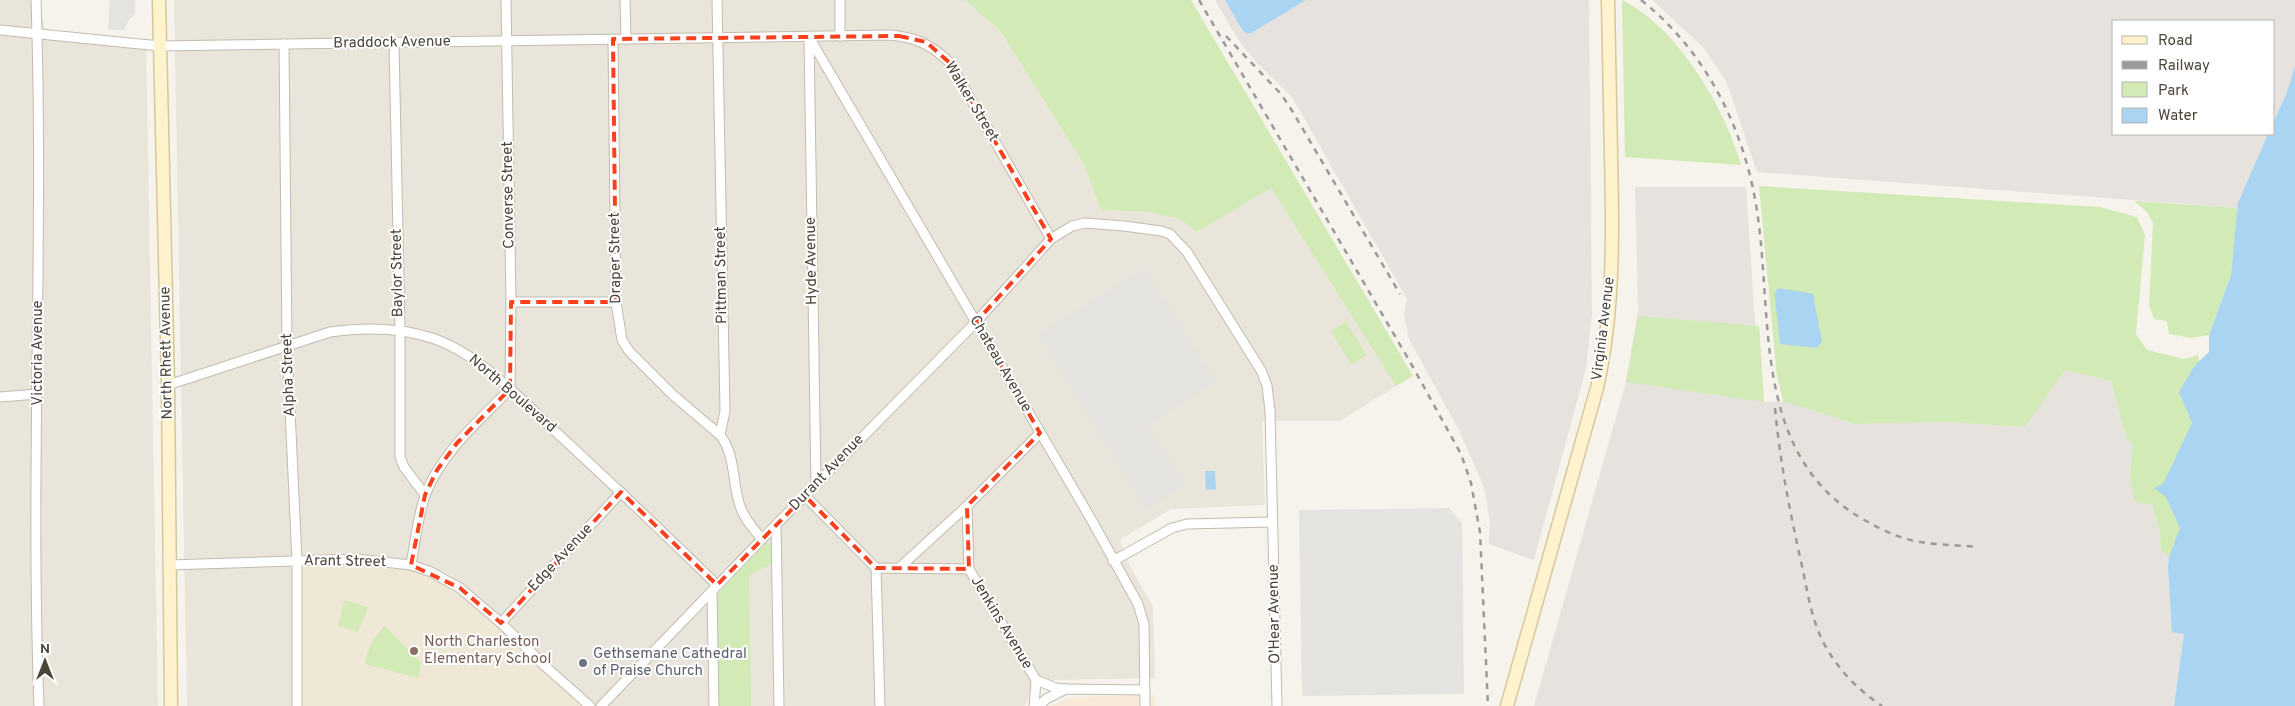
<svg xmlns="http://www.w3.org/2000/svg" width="2295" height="706" font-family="Overpass,sans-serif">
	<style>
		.residential { fill: #eae5da }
		.commercial { fill: #f7ead8 }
		.industrial { fill: #e6e2dd }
		.education { fill: #efe8d6 }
		.green { fill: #d2eab5 }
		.parking { fill: #e5e3e0 }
		.water { fill: #a9d4f2 }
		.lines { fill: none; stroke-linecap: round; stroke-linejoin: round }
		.street-casing { stroke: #c2bbae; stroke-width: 11 }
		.secondary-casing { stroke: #d6c79b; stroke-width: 15 }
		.street { stroke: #fff; stroke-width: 9 }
		.secondary { stroke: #fff3cd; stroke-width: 12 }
		.rail { stroke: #9a9a9a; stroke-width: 2.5; stroke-dasharray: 6 6; stroke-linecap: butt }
		.marked { fill: none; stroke: #fc3f1d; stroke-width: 4; stroke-dasharray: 10 6; stroke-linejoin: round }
		.education-dot { fill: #8d6e63; stroke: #fff; stroke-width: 2 }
		.worship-dot { fill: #6b7280; stroke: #fff; stroke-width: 2 }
		.labels { text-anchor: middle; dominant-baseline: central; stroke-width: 4; stroke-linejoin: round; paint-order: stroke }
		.street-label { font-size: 15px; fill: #4b4439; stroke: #fff }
		.education-label { font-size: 15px; fill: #785e54; stroke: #fff; text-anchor: start }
		.worship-label { font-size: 15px; fill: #5b616d; stroke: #fff; text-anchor: start }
	</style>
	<rect width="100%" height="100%" fill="#f6f3ec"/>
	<g class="residential">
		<path d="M0,0h38l1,10 6,19 20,7 81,8 12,662h-158z"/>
		<path d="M174,0h790l5,3 32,29 82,131 18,47 48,2 30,7 18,13 74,-44 125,198 -56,35h-78l3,84 -94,4 -51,31 10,26 23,41 2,71 -101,2 -25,15 -4,11h-838z"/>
	</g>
	<path class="commercial" d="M1155,695v11h-105l20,-9z"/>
	<g class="industrial">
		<path d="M1215,0h374l3,314 -6,54 -52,192 -45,-16 1,-21 -6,-36 -24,-55 -51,-93 -5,-26 3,-14 -115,-202 -37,-36 -18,-23z"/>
		<path d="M1652,0h643v66l-8,26 -13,29v-100h-160v113h154l-30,74 -481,-36 -30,-89 -24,-36z"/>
		<path d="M1635,187h111l9,135 1,4h3l5,76 19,-1 72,23 92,-2 77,5 41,-57 46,11 16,59 5,2 -2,37 22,25 7,25 2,20 8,8 -1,9 16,68 -10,72h-640l92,-324 12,-71z"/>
	</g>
	<path class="education" d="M297,561l114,4 49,23 130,118h-293z"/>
	<g class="green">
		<path d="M964,0h227l222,376 -17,10 -125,-198 -74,44 -18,-13 -30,-7 -48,-2 -18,-47 -82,-131 -32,-29z"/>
		<path d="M1622,0c55,27 103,108 119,165l-116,-8z"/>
		<path d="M1759,186l341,21 37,10 8,18 -9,99 11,16 37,9 14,-4 1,6 -9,26 6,21 -24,224 -3,-75 -8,-7 -2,-21 -7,-25 -17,-2 -5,-23 2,-37 -5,-2 -16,-59 -46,-11 -40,57 -78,-5 -92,2 -72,-23 -6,-24z"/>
		<path d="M2134,201l104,7 -7,67 -22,60 -18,3 -22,-4 -2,-13 -13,-2 -5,-14 4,-82 -5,-10z"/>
		<path d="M1638,316l121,10 5,76 -138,-20z"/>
		<path d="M1346,321l20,34 -14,10 -21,-34z"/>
		<path d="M766,543l6,2 2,5 -2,13 -23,13 2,130h-32l-2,-109 4,-7z"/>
		<path d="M344,600l24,7 -10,25 -20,-6z"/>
		<path d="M385,626l36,37 -3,15 -53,-14c3,-16 8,-26 20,-38z"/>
	</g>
	<g class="parking">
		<path d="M110,0h25v14l-7,7 -4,9h-16z"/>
		<path d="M1145,268l71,114 -68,43 38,60 -40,24 -108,-175z"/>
		<path d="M1449,508l13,15 2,171 -162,2 -3,-186z"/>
	</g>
	<g class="water">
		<path d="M1225,0h81l-53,32 -6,2 -4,-3z"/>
		<path d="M2295,66v640h-121l10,-72 -12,-2 -4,-66 1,-9 11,-29 -14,-31 -12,-9 9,-4 29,-61 -13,-31 16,-27 14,-13v-17l22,-60 7,-72 30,-69h6v-13l13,-29z"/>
		<path d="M1779,288l34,6 9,48 -5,6 -37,-4 -5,-46v-6z"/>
		<path d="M1205,471h10l1,18 -10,1z"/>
	</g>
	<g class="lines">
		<g class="street-casing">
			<g id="street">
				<path d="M36,0c8,235 -6,471 3,706"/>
				<path d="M625,0l1,39"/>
				<path d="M717,0l8,411 -5,24c16,20 12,48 20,71 4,13 14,23 22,33"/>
				<path d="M840,0v36"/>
				<path d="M0,30l160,16 729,-11c26,2 42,9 61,28l101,176"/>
				<path d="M809,37l282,482 47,85 6,20 1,82"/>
				<path d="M809,37l7,448"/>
				<path d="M613,39l3,263 6,38 7,11 44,44 47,40"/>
				<path d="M394,43l6,287v127l4,10 21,28"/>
				<path d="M284,44l3,301 10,216v145"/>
				<path d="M511,302h105"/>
				<path d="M168,385l162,-53c35,-5 71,-5 105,7 47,17 84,59 120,92 55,51 109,102 162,154"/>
				<path d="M0,397l38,-3"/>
				<path d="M805,496l71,72 4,138"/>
				<path d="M967,506l2,63 67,111 -2,26"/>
				<path d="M776,525l3,181"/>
				<path d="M1113,561l59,-33 15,-4 85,-2"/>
				<path d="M169,565l188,-6 54,6 18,6 31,17 41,35 45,44 44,39"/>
				<path d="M411,565c4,-22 7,-51 15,-72 17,-42 53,-72 84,-104l1,-87 -5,-302"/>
				<path d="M876,568l93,1"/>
				<path d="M899,568l68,-62 73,-73"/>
				<path d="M712,592l2,114"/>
				<path d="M501,623l120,-131"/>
				<path d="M1036,680l20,8 10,1"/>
				<path d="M601,706l161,-167 214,-217 75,-83 21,-13 13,-3 39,3 37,5 9,3 17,18 75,120 5,14 3,25 7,295"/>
				<path d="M1039,706l7,-7 20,-10 79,1"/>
			</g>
		</g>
		<g class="secondary-casing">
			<g id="secondary">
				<path d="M159,0l9,385 3,321"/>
				<path d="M1507,706l90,-318c17,-76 16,-154 14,-232 -1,-52 -2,-104 -3,-156"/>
			</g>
		</g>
		<use href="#street" class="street"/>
		<use href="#secondary" class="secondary"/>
		<g class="rail">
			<path d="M1199,0l214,367 48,87 10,29 9,49 8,174"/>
			<path d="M1641,0c62,49 100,122 114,199 20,108 -7,247 101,316 18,11 37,21 58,26 21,4 43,4 64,6"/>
			<path d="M1226,36l55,58 10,15 109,185"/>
			<path d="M1775,408c5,54 15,105 27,158 6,28 10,58 25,83 14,24 33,42 55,57"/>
		</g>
	</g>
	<path class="marked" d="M899,36l27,6 24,21 101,176 -75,83 64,111 -73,73 2,63 -93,-1 -71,-72 -88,89 -96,-93 -120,131 -41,-35 -49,-23 14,-70 12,-25 20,-27 53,-54 1,-87h105l-3,-263z"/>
	<circle class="education-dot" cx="414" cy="651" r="5"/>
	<circle class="worship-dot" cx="583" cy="663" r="5"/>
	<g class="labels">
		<g class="street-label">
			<text transform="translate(392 43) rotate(-1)">Braddock Avenue</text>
			<text transform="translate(971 102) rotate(59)">Walker Street</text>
			<text transform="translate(509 195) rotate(-91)">Converse Street</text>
			<text transform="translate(616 258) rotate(-91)">Draper Street</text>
			<text transform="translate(812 261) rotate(-91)">Hyde Avenue</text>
			<text transform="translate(398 273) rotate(-91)">Baylor Street</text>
			<text transform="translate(722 275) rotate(-91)">Pittman Street</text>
			<text transform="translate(1604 329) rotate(-83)">Virginia Avenue</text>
			<text transform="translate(38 353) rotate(-90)">Victoria Avenue</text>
			<text transform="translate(167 353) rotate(-91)">North Rhett Avenue</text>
			<text transform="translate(1000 364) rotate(60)">Chateau Avenue</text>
			<text transform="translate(289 375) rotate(-92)">Alpha Street</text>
			<text transform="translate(512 394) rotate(41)">North Boulevard</text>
			<text transform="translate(827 473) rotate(-46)">Durant Avenue</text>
			<text transform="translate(561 558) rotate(-47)">Edge Avenue</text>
			<text transform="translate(345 562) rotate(1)">Arant Street</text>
			<text transform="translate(1275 614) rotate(-91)">O'Hear Avenue</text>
			<text transform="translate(1001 623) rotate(59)">Jenkins Avenue</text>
		</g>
		<g class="education-label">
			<text x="424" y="642">North Charleston<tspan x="424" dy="17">Elementary School</tspan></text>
		</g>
		<g class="worship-label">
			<text x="593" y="654">Gethsemane Cathedral<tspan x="593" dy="17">of Praise Church</tspan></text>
		</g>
	</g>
	<rect x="2112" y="20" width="162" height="115" fill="#ffffff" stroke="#b7b4b0"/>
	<rect x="2122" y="36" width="25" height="8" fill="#fff3cd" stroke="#b7b4b0"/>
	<text x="2158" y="45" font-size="15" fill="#4b4439">Road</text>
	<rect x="2122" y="61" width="25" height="8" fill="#9a9a9a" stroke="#b7b4b0"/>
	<text x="2158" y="70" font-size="15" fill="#4b4439">Railway</text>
	<rect x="2122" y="82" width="25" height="15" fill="#d2eab5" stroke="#b7b4b0"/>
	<text x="2158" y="95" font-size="15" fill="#4b4439">Park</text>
	<rect x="2122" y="108" width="25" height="15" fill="#a9d4f2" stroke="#b7b4b0"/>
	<text x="2158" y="120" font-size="15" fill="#4b4439">Water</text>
	<g transform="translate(45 661)" stroke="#ffffff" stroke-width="4" paint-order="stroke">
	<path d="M0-4L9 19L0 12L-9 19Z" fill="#4b4439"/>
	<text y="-8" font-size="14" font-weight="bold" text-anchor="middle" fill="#4b4439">N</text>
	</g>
</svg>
